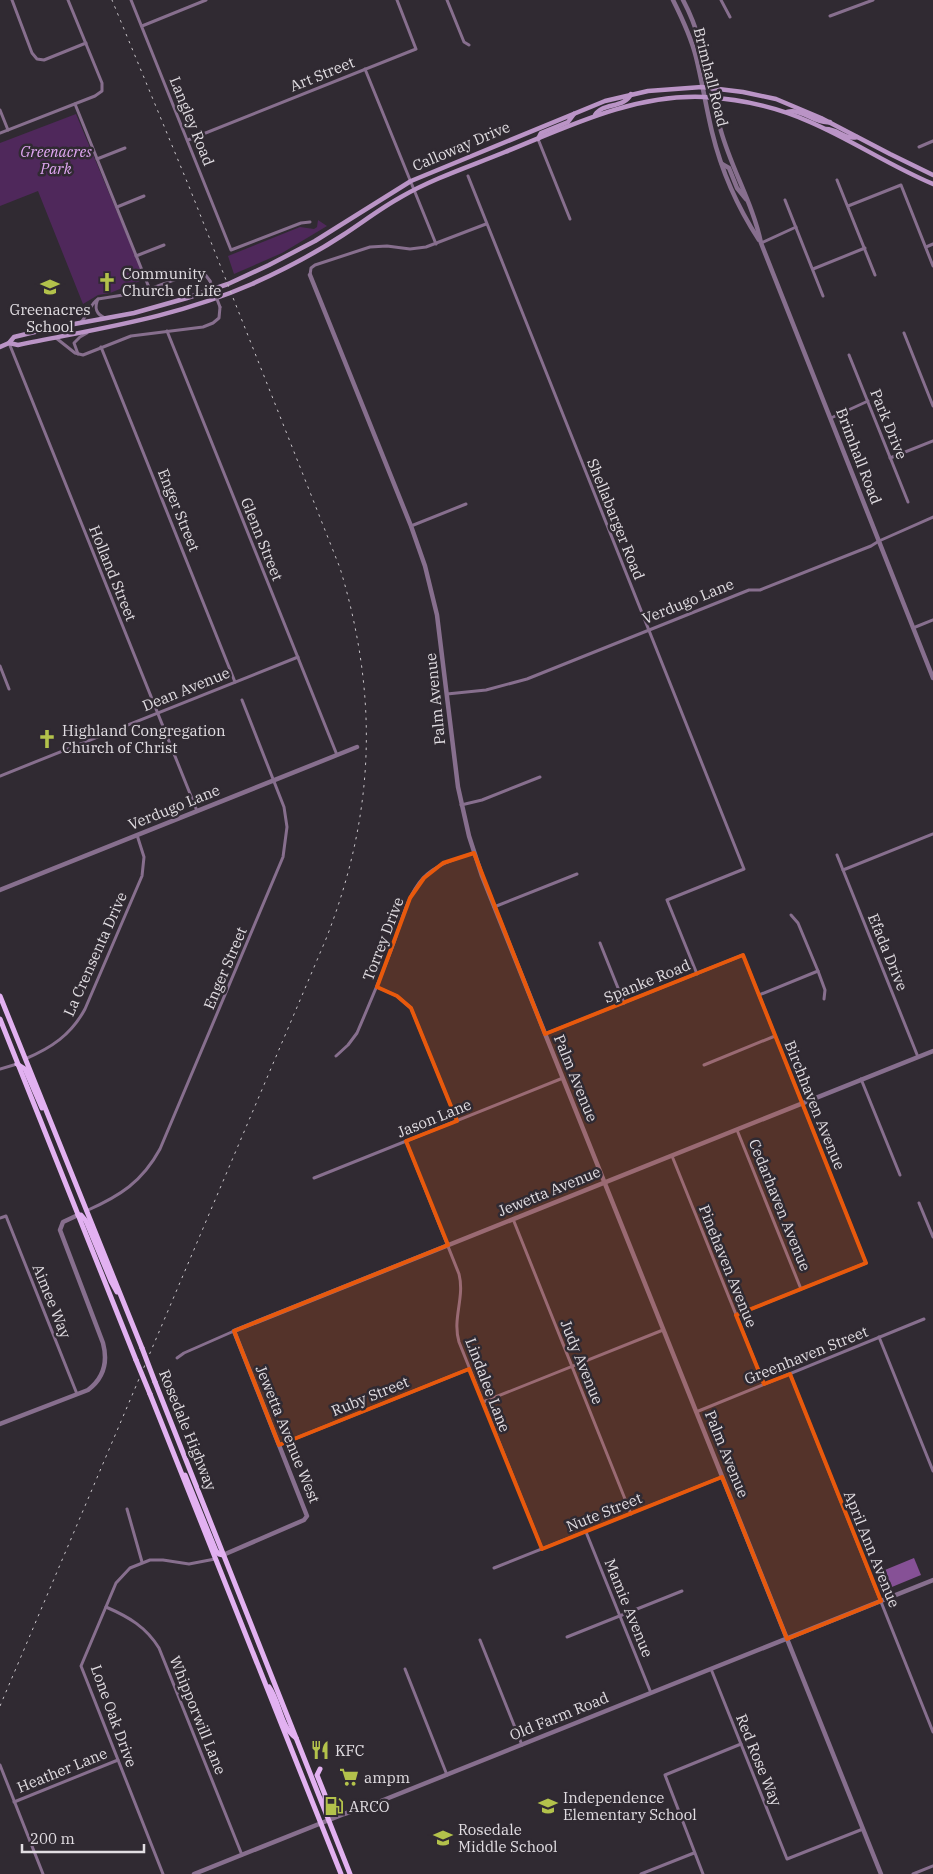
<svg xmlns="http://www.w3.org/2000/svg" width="933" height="1874" font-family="'IBM Plex Serif',serif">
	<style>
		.green { fill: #4f285b }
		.water { fill: #865196 }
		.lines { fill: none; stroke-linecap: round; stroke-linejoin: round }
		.minor { stroke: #876f8e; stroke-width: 3 }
		.tertiary { stroke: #876f8e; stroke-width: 4.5 }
		.secondary { stroke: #ba94c6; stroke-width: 4.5 }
		.primary { stroke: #e2b1f1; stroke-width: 5 }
		.rail { stroke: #c7c3c8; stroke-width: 1; stroke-dasharray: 2.5 5; stroke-linecap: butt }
		.minor-bridge { stroke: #876f8e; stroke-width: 3 }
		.primary-bridge { stroke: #e2b1f1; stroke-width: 5 }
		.marked { fill: #e8590c; fill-opacity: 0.2; stroke: #e8590c; stroke-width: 4; stroke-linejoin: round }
		.labels { text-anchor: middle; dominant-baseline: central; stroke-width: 5; stroke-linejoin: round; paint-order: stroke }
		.street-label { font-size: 15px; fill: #e1dde2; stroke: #302a32 }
		.park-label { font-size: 15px; font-style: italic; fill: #e1a8f3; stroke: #302a32 }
		.poi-label { font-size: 15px; fill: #e1dde2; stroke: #302a32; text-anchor: start }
	</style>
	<rect width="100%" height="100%" fill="#302a32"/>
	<g class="green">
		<path d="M76,114l69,165 -35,14 -12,2 -15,9 -45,-113 -38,15v-63z"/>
		<path d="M318,220l9,6 -45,27 -48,21 -6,-18 72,-29 14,2 3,-2z"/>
	</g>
	<path class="water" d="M914,1558l7,17 -34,14 -7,-17z"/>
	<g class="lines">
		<g class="minor">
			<path d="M12,0l20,53 5,6 7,1 42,-17"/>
			<path d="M131,0l100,250 70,-27 9,-1"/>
			<path d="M447,0l17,42 5,3"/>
			<path d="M721,0l9,17"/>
			<path d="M830,16l43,-16"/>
			<path d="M142,26l64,-26"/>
			<path d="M365,69l71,175"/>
			<path d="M75,104l75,186"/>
			<path d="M0,110l8,20"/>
			<path d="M0,133l95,-37 7,-5v-8l-34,-83"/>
			<path d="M538,139l32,80"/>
			<path d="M188,140l228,-91 -19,-49"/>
			<path d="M919,147l14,-6"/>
			<path d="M97,159l28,-11"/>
			<path d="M468,176l276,693 -77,31 30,74"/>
			<path d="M837,180l38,95"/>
			<path d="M785,200l38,96"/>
			<path d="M848,206l53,-21 32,81"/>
			<path d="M117,207l27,-11"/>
			<path d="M761,243l35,-16"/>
			<path d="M926,247l7,-3"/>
			<path d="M136,256l28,-11"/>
			<path d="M813,269l52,-21"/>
			<path d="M310,275l1,-7 4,-3 55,-18 17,-1 23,3 16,-2 60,-23"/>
			<path d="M98,299l44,-7 53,-20 9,1 6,8"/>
			<path d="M81,322c7,-7 9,-18 17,-23 -4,9 -2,15 7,19"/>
			<path d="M167,331l170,424"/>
			<path d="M904,333l29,73"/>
			<path d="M56,338l19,15 8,2 48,-19 72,-9 10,-4 6,-5 1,-11"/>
			<path d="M9,343l188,468"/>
			<path d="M101,347l134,335"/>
			<path d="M78,354l-4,-11 6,-6 7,-4"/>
			<path d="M849,355l59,147"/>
			<path d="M831,418l37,-17"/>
			<path d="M890,458l43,-17"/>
			<path d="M411,526l55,-22"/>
			<path d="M913,628l20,-8"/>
			<path d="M0,666l9,23"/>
			<path d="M447,694l39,-4 41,-11 222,-89h11l111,-44 8,-5 54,-24"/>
			<path d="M0,776l298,-119"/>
			<path d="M461,805l21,-5 58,-23"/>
			<path d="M837,855l81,202"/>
			<path d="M843,870l90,-36"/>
			<path d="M494,907l83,-33"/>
			<path d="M791,915l7,8 20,48 7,19 -1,9"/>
			<path d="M600,943l24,60"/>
			<path d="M377,987l20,9 14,12 46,113"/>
			<path d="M759,995l59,-24"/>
			<path d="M545,1034l198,-79 123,308 -130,52"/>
			<path d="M336,1056l12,-11 9,-12c12,-28 24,-56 35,-85 9,-24 14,-51 31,-70 14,-14 32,-19 51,-25"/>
			<path d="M25,1059c26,-11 46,-24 60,-50l57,-133 2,-19 -7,-22"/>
			<path d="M704,1065l71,-29"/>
			<path d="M0,1069l17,-5"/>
			<path d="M861,1079l39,96"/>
			<path d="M737,1130l64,159"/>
			<path d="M406,1141l53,133c6,24 -7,44 0,68l83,207"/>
			<path d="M672,1156l92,228"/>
			<path d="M314,1178l249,-100"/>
			<path d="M919,1203l14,34"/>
			<path d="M86,1211c34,-15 56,-29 74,-62l123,-292 4,-30 -3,-20 -42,-107"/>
			<path d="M0,1218l6,-2 71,178"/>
			<path d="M513,1219l118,295"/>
			<path d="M879,1337l54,134"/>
			<path d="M177,1358l7,-5 50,-22"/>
			<path d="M790,1374l143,358"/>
			<path d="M483,1402l180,-72"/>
			<path d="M696,1412l228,-93"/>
			<path d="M279,1445l190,-76"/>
			<path d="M127,1509l15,53"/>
			<path d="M586,1532l65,161"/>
			<path d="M494,1568l228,-91"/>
			<path d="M106,1607c23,10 40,20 53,41l83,207"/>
			<path d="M567,1637l115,-46"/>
			<path d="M480,1640l42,105"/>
			<path d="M405,1669l42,106"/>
			<path d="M711,1669l76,190 76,-30"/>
			<path d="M0,1765l43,109"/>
			<path d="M14,1802l104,-42"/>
			<path d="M163,1874l-82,-208 35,-83 14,-15 20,-8h13l26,4 26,-5"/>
			<path d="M641,1874l53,-21"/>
			<path d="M703,1874l-38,-99 76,-31"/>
			<path d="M913,1874l20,-8"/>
		</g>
		<g class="tertiary">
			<path d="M673,0c9,18 18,37 23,57 6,24 10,50 16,75 9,37 26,76 47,108"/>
			<path d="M683,0c23,43 25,86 38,131 11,39 32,73 40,112l172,435"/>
			<path d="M722,164l7,4 8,20 9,11"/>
			<path d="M310,275l101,251 14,40 12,49 21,172 11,49 13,40 399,998"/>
			<path d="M0,890l357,-143"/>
			<path d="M0,1424l88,-34c16,-12 20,-28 15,-47l-43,-113 3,-8 15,-7"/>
			<path d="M223,1555l81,-35 3,-4 -73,-185 699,-280"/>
			<path d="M194,1874l150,-60 32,-11 557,-223"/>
		</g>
		<g class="secondary">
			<path d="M787,112c15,-4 28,12 43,10"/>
			<path d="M595,115c8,-13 29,-6 36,-21"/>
			<path d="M826,129c12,0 19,11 31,8"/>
			<path d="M538,139l3,-6 27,-11 6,-8"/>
			<path d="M9,343l9,2c82,-17 156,-27 234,-61 31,-14 62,-30 91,-49 20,-13 38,-27 58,-38 33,-19 70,-31 104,-45 64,-26 129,-58 199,-55 36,2 73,10 106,25 42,18 80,44 123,62"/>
			<path d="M0,347l9,-4 5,-6 33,-8 87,-16 53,-15 41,-14 41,-19 46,-24 96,-60 194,-80 43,-10 54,-4 41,5 33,7 45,19 69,36 43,21"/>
		</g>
		<g class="primary">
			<path d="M0,996l142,352"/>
			<path d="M0,1019l136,341"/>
			<path d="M17,1064l8,5 17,39"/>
			<path d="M78,1215h3l5,6 25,60 6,11"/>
			<path d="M155,1382l195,492"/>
			<path d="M150,1394l191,480"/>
			<path d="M185,1475l31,76 3,3 4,1"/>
			<path d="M269,1687c11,15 11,40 27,51"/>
			<path d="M320,1769l-3,6 8,20v12"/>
		</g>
		<path class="rail" d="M0,1706l326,-767c49,-125 53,-242 14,-371l-150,-379 -78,-189"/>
		<path class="minor-bridge" d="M210,281l10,26"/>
		<g class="primary-bridge">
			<path d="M142,1348l13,34"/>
			<path d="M136,1360l14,34"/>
		</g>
	</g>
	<path class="marked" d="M474,853l71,181 198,-79 123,308 -130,52 28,69 26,-10 91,227 -94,38 -65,-162 -180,72 -73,-180 -190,76 -45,-114 214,-86 -42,-104 51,-20 -46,-113 -14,-12 -20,-9 33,-89 14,-20 19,-15z"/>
	<defs>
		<g id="church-bare" transform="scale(1.5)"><path d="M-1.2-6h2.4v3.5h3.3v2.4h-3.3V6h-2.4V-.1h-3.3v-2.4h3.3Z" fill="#b3c24b" stroke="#302a32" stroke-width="2.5" paint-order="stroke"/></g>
		<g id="school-bare" transform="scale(1.5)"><path d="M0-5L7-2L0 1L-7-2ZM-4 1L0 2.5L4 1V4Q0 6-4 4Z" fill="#b3c24b" stroke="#302a32" stroke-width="2.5" paint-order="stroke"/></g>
		<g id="restaurant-bare" transform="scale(1.5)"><path d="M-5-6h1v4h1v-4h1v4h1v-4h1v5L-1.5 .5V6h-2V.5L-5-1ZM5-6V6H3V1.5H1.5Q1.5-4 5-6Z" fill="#b3c24b" stroke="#302a32" stroke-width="2.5" paint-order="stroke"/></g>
		<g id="supermarket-bare" transform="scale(1.5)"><path d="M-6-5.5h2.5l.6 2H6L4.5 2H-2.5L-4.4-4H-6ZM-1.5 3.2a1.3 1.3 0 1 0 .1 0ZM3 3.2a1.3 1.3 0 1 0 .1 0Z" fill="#b3c24b" stroke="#302a32" stroke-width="2.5" paint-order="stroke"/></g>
		<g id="fuel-bare" transform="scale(1.5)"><path d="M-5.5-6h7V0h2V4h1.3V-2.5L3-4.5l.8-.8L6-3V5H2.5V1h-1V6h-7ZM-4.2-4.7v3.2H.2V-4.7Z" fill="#b3c24b" stroke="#302a32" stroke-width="2.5" paint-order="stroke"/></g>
	</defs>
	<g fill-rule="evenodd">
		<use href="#church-bare" x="107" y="282"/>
		<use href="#school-bare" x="50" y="287"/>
		<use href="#church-bare" x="47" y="739"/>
		<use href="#restaurant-bare" x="320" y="1750"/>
		<use href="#supermarket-bare" x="349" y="1777"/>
		<use href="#fuel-bare" x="334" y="1806"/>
		<use href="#school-bare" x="548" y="1806"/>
		<use href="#school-bare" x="443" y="1838"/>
	</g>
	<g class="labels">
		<g class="street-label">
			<text transform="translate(322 74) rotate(-22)">Art Street</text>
			<text transform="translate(711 77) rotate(76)">Brimhall Road</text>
			<text transform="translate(192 121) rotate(68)">Langley Road</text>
			<text transform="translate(461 146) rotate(-23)">Calloway Drive</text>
			<text transform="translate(889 424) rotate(68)">Park Drive</text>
			<text transform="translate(859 456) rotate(69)">Brimhall Road</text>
			<text transform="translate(179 510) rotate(68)">Enger Street</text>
			<text transform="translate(616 519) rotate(68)">Shellabarger Road</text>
			<text transform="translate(262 539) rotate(68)">Glenn Street</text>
			<text transform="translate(113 573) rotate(68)">Holland Street</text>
			<text transform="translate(688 601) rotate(-22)">Verdugo Lane</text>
			<text transform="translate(186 689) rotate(-22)">Dean Avenue</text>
			<text transform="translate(435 699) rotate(-96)">Palm Avenue</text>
			<text transform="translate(174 807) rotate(-22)">Verdugo Lane</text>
			<text transform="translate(383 939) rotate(-69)">Torrey Drive</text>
			<text transform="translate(888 952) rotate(68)">Efada Drive</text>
			<text transform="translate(95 954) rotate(-66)">La Crensenta Drive</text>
			<text transform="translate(225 968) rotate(-67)">Enger Street</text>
			<text transform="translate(647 981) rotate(-22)">Spanke Road</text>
			<text transform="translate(576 1078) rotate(68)">Palm Avenue</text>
			<text transform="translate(815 1105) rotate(68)">Birchhaven Avenue</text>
			<text transform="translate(434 1118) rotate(-22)">Jason Lane</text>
			<text transform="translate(549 1191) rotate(-22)">Jewetta Avenue</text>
			<text transform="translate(780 1205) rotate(68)">Cedarhaven Avenue</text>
			<text transform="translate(728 1266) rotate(68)">Pinehaven Avenue</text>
			<text transform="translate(52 1301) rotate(68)">Aimee Way</text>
			<text transform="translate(806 1355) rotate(-22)">Greenhaven Street</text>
			<text transform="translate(582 1362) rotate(68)">Judy Avenue</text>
			<text transform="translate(488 1385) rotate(69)">Lindalee Lane</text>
			<text transform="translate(370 1396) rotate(-22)">Ruby Street</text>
			<text transform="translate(188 1430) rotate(68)">Rosedale Highway</text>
			<text transform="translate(288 1434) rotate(68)">Jewetta Avenue West</text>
			<text transform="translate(727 1454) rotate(68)">Palm Avenue</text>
			<text transform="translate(604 1512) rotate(-22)">Nute Street</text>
			<text transform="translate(872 1549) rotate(68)">April Ann Avenue</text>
			<text transform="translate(629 1608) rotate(68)">Mamie Avenue</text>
			<text transform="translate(198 1715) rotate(68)">Whipporwill Lane</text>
			<text transform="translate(114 1716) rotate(70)">Lone Oak Drive</text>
			<text transform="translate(559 1716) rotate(-22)">Old Farm Road</text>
			<text transform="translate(759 1760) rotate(68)">Red Rose Way</text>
			<text transform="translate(62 1770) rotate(-22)">Heather Lane</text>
		</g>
		<g class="park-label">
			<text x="56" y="151">Greenacres<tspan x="56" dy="17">Park</tspan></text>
		</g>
		<g class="poi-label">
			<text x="122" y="273">Community<tspan x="122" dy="17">Church of Life</tspan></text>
			<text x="50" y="309" text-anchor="middle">Greenacres<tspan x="50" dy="17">School</tspan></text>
			<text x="62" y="730">Highland Congregation<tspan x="62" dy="17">Church of Christ</tspan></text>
			<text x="335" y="1750">KFC</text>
			<text x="364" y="1777">ampm</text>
			<text x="563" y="1797">Independence<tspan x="563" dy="17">Elementary School</tspan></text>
			<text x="349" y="1806">ARCO</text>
			<text x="458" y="1829">Rosedale<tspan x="458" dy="17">Middle School</tspan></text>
		</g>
	</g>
	<path d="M22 1844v8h122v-8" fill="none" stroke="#e1dde2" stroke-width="2.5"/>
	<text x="30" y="1844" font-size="15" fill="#e1dde2" stroke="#302a32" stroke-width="4" paint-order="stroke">200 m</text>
</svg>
